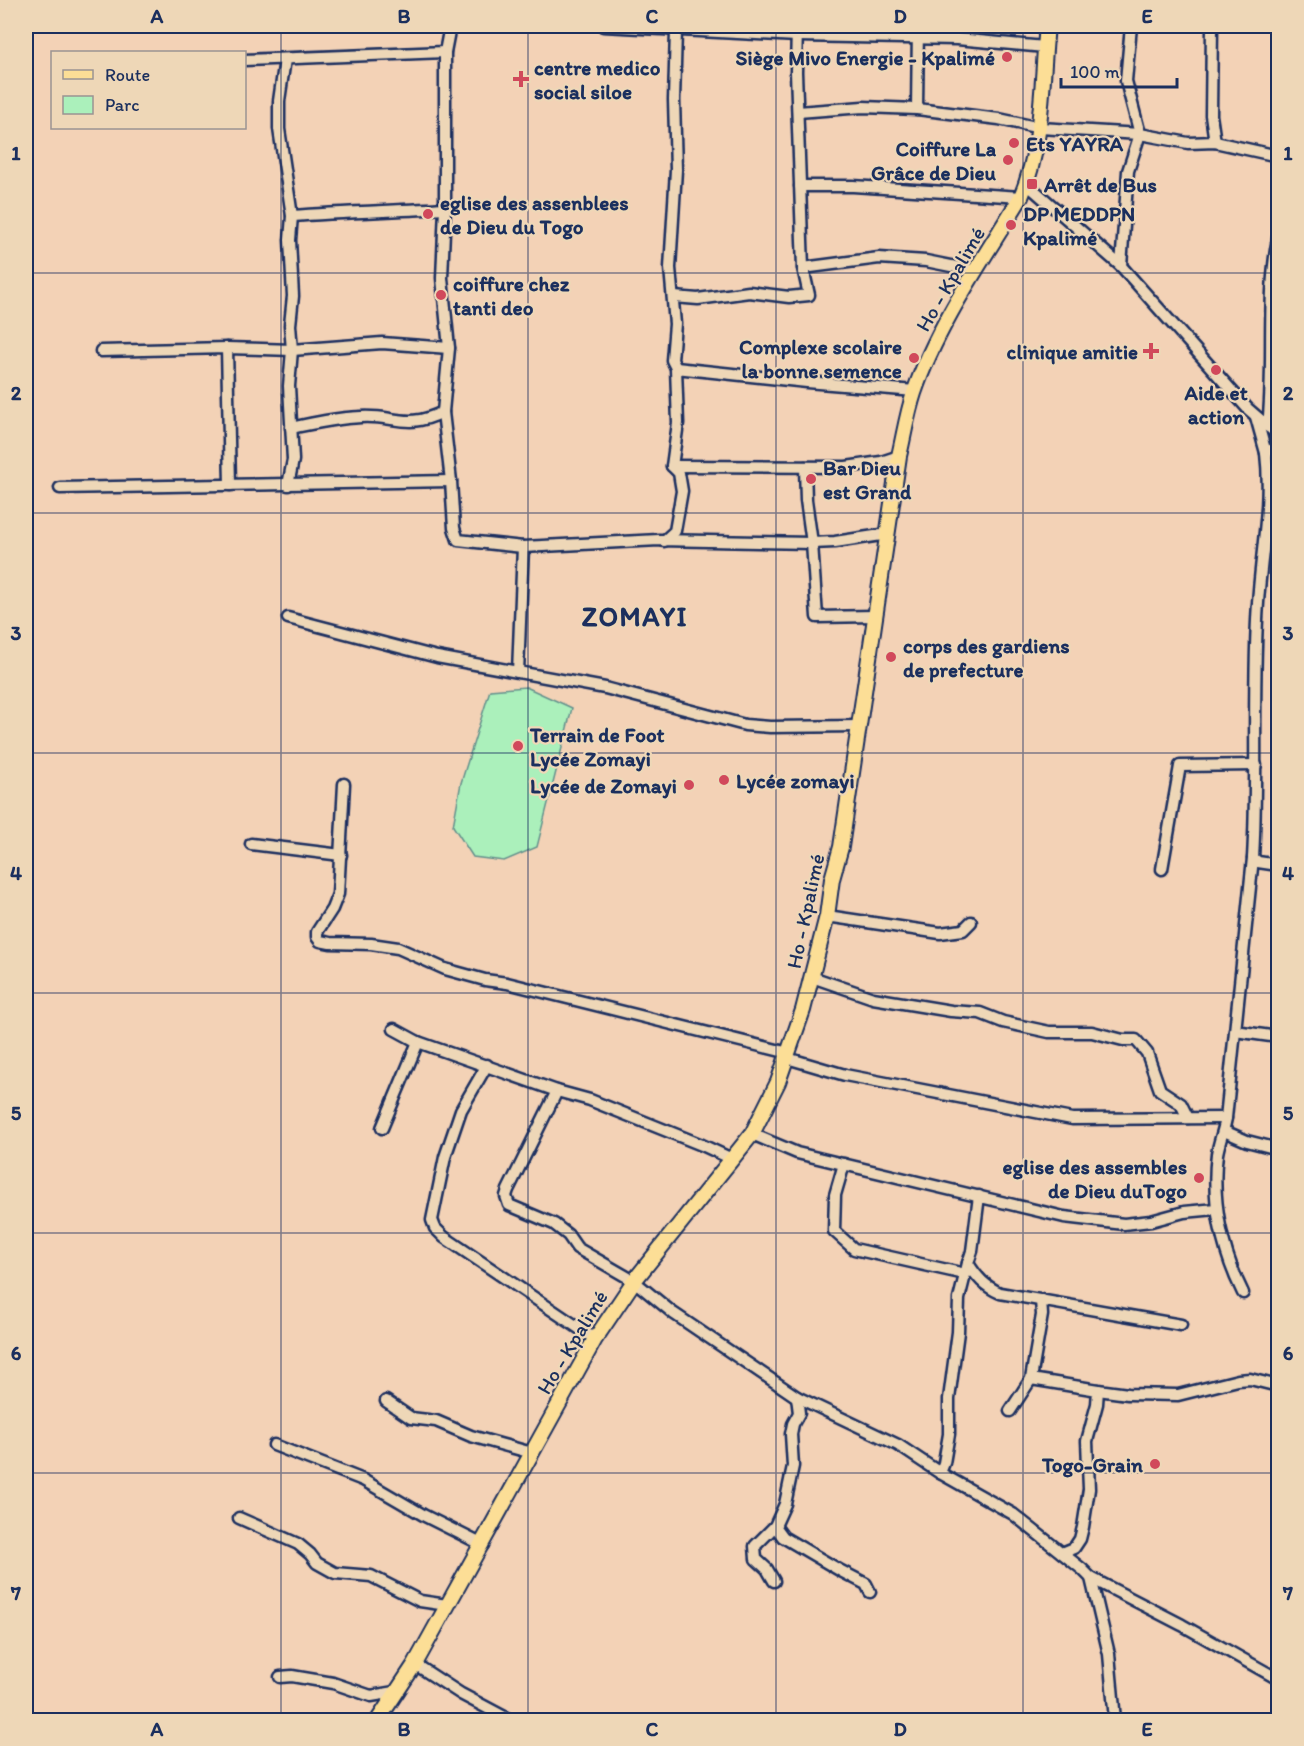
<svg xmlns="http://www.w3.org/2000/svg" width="1304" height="1746" font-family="Itim,sans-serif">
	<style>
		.green { fill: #abf0bb; stroke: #63908c; stroke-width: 1.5 }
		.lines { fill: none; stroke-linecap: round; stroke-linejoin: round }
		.minor-casing { stroke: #1b2f5e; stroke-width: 15 }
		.major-casing { stroke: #1b2f5e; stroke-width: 18 }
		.minor { stroke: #eed7b7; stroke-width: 10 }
		.major { stroke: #fcde96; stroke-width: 14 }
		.grid { fill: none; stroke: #1b2f5e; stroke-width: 1.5; stroke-opacity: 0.55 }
		.poi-dot { fill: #d1495b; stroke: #eed7b7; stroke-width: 2 }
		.labels { text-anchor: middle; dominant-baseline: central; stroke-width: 4.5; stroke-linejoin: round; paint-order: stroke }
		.poi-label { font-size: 21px; font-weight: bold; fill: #1b2f5e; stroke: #eed7b7; text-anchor: start }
		.street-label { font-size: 21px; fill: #1b2f5e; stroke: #eed7b7 }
		.district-label { font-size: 27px; font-weight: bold; letter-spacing: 1.5px; fill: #1b2f5e; stroke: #eed7b7 }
		.neatline { fill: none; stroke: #1b2f5e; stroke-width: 2 }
		.grid-label { font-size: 20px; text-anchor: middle; font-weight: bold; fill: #1b2f5e }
	</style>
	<rect width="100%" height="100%" fill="#f3d2b6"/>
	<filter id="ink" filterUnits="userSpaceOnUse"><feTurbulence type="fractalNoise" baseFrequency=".0167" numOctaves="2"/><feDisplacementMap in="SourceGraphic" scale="12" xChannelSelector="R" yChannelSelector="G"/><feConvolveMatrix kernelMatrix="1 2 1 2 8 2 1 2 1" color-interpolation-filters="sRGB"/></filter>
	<g filter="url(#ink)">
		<path class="green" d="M526,687l46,21 -35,139 -33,14 -31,-4 -20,-31 8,-43 29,-93z"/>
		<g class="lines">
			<g class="minor-casing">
				<g id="minor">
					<path d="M450,26l-5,26v156l-3,70 7,70 -6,64 8,69 3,47 4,12 65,7 136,-7 153,3 23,-1 53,-8"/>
					<path d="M603,26l194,10 160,3 88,8"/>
					<path d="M1212,26l-1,89 4,27"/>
					<path d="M285,59l-6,42v28l13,87 -2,24 3,56 -3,29 2,25 -3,36 4,74 -5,25"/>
					<path d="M244,60l201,-8"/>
					<path d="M917,109l1,-83"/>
					<path d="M798,112l65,-5 54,2 82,10 41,9 100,6 48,9 27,-1 63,14"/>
					<path d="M1027,184l94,82 127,143 30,26"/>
					<path d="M800,186h53l168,11"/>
					<path d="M292,216c51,-4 102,-5 153,-8"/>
					<path d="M1121,266l7,-95 12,-37 -14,-53 5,-55"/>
					<path d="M803,268l76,-10 47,3 50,10"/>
					<path d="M674,297l24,2 51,-7 40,5 20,-2 -6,-27 -7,-196 1,-46"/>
					<path d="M227,348l3,137"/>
					<path d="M101,351l126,-3 65,2 90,-7 67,5"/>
					<path d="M676,368l131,14 108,9"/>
					<path d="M1256,417l10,36"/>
					<path d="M1268,427c7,-63 -2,-127 10,-189"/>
					<path d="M291,428c23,-5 46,-10 70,-11 35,-2 45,13 82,-5"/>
					<path d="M672,466l174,1 35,-5 18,-6"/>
					<path d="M805,467l1,33 6,43 5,74 58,-1"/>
					<path d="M60,488l391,-7"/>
					<path d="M664,541l11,-10 7,-40 -3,-18 -7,-7 6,-43 -2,-55 -4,-8 3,-36 -5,-56 6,-98 -2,-70 2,-69"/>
					<path d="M288,618l149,39 168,31 140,37 25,2 89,-1"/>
					<path d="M518,672l5,-125"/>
					<path d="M344,784l-6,110 -6,15 -15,23v5l3,4 10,2 41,1 27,4 47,21 40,11 22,3 282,70"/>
					<path d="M251,844l90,11"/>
					<path d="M1253,858l5,4 20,3"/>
					<path d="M1162,869l18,-103 76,-1"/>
					<path d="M827,916l113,17 23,-3 8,-8"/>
					<path d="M812,977l61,21 78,13 29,2 23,9 46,10h43l31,8h13l11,13 13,37 21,14 7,14"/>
					<path d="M394,1029l24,13 139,49 33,9 112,45 30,14"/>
					<path d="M1235,1031l43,6"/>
					<path d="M787,1058l58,17 227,44 154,-1"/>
					<path d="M487,1065l-26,45 -16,47 -13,63 3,8 9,9 151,102"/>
					<path d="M557,1091l-49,99 -2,6 3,9 45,19 14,11 9,13 57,33 39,32 124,84 101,48 42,28 73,41 69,55 9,9 91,47 96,54"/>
					<path d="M382,1128l36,-86"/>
					<path d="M1224,1131l23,10 31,8"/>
					<path d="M752,1134l45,19 267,64 60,7 27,-3 33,-9 32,-3"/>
					<path d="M844,1164l-9,31 -1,36 20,18 111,25"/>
					<path d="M979,1196l-7,55 -4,12c9,15 17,23 32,30l181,32"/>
					<path d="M1243,1293c-21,-42 -32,-92 -26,-139 2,-12 7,-24 9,-36l27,-260c5,-85 -1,-170 5,-255 3,-50 14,-100 8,-150l12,-7"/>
					<path d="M1031,1379l67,11 -1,14 -10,37 2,48 -6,38 -3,12 -6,9 -12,5"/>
					<path d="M1098,1390l30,4 50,1 60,-15 12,-1 28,7"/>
					<path d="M386,1401l25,17 25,3 35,15 61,17"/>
					<path d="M1010,1411l21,-32 11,-64 -1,-15"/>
					<path d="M274,1445l89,35 62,36 58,29"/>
					<path d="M940,1473l4,-10 5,-29v-35l9,-67 1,-33 9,-36"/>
					<path d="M239,1518l59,26 12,10 7,9 18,10 36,3 49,25 27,4"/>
					<path d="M775,1526l8,11 58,34 25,13 4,8"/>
					<path d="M1091,1578l18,76 6,66"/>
					<path d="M774,1581l-7,-12 -11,-10 -1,-13 20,-20 10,-22 8,-38 -2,-32 2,-10 6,-11 -2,-16"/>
					<path d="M415,1664l46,30 49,26"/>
					<path d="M280,1677l12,-1 41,7 38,13 24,-4"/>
				</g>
			</g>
			<g class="major-casing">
				<path id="major" d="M378,1720l37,-56 180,-325 39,-58 118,-147 26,-52 25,-72 24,-94 5,-37 9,-32 58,-391c5,-21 8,-42 15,-63 23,-68 70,-135 107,-196 23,-55 20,-114 26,-171"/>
			</g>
			<use href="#minor" class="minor"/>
			<use href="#major" class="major"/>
		</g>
	</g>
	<path class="grid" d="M281,26v1694M528,26v1694M776,26v1694M1023,26v1694M26,273h1252M26,513h1252M26,753h1252M26,993h1252M26,1233h1252M26,1473h1252"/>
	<g class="poi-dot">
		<circle cx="1007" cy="57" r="6"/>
		<path d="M518 70h6v6h6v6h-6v6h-6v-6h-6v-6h6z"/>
		<circle cx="1014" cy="143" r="6"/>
		<circle cx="1008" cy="160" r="6"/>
		<rect x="1026" y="178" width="12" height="12" rx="3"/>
		<circle cx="428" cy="214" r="6"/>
		<circle cx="1011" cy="225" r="6"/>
		<circle cx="441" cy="295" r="6"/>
		<path d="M1148 342h6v6h6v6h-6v6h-6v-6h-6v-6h6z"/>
		<circle cx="914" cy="358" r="6"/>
		<circle cx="1216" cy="370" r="6"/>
		<circle cx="811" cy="479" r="6"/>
		<circle cx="891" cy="657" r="6"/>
		<circle cx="518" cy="746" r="6"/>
		<circle cx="724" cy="780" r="6"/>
		<circle cx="689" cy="785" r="6"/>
		<circle cx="1199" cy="1178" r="6"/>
		<circle cx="1155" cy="1464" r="6"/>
	</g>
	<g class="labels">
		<g class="poi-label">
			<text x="995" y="57" text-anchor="end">Siège Mivo Energie - Kpalimé</text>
			<text x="534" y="67">centre medico<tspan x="534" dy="24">social siloe</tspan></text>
			<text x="1026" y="143">Ets YAYRA</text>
			<text x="996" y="148" text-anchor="end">Coiffure La<tspan x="996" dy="24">Grâce de Dieu</tspan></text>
			<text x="1044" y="184">Arrêt de Bus</text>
			<text x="440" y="202">eglise des assenblees<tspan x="440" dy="24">de Dieu du Togo</tspan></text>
			<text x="1023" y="213">DP MEDDPN<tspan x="1023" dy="24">Kpalimé</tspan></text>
			<text x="453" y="283">coiffure chez<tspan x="453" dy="24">tanti deo</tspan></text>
			<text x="902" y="346" text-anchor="end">Complexe scolaire<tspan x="902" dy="24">la bonne semence</tspan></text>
			<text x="1138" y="351" text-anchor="end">clinique amitie</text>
			<text x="1216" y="392" text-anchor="middle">Aide et<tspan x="1216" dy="24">action</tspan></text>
			<text x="823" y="467">Bar Dieu<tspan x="823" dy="24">est Grand</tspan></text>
			<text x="903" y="645">corps des gardiens<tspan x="903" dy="24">de prefecture</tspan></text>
			<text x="530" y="734">Terrain de Foot<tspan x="530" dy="24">Lycée Zomayi</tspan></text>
			<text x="736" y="780">Lycée zomayi</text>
			<text x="677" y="785" text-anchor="end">Lycée de Zomayi</text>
			<text x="1187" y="1166" text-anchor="end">eglise des assembles<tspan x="1187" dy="24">de Dieu duTogo</tspan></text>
			<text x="1143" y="1464" text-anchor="end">Togo-Grain</text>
		</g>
		<g class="street-label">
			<text transform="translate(950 279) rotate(-60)">Ho - Kpalimé</text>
			<text transform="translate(805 911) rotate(-78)">Ho - Kpalimé</text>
			<text transform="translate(572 1342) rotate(-59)">Ho - Kpalimé</text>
		</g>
		<g class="district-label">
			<text x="635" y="616">ZOMAYI</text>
		</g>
	</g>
	<rect width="1304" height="1746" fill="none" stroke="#eed7b7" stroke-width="66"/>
	<rect x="51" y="51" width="195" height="78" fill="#eed7b7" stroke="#9a9493" stroke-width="1.5"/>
	<rect x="63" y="70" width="30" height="9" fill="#fcde96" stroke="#9a9493" stroke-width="1.5"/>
	<text x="105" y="81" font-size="18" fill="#1b2f5e">Route</text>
	<rect x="63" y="96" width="30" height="18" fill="#abf0bb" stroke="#9a9493" stroke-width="1.5"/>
	<text x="105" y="111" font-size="18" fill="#1b2f5e">Parc</text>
	<path d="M1061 78v9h116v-9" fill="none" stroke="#1b2f5e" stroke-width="3"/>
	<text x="1070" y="78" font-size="18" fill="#1b2f5e" stroke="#eed7b7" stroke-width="4.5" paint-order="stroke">100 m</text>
	<rect x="33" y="33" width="1238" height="1680" class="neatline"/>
	<g class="grid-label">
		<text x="157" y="23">A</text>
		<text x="404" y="23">B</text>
		<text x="652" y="23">C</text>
		<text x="900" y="23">D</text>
		<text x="1147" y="23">E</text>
		<text x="16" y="160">1</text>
		<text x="1288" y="160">1</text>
		<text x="16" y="400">2</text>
		<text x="1288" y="400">2</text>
		<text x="16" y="640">3</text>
		<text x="1288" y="640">3</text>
		<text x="16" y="880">4</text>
		<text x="1288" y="880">4</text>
		<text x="16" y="1120">5</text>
		<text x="1288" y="1120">5</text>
		<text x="16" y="1360">6</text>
		<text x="1288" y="1360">6</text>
		<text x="16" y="1600">7</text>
		<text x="1288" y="1600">7</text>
		<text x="157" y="1736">A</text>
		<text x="404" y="1736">B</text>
		<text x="652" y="1736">C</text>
		<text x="900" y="1736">D</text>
		<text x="1147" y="1736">E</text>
	</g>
</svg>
